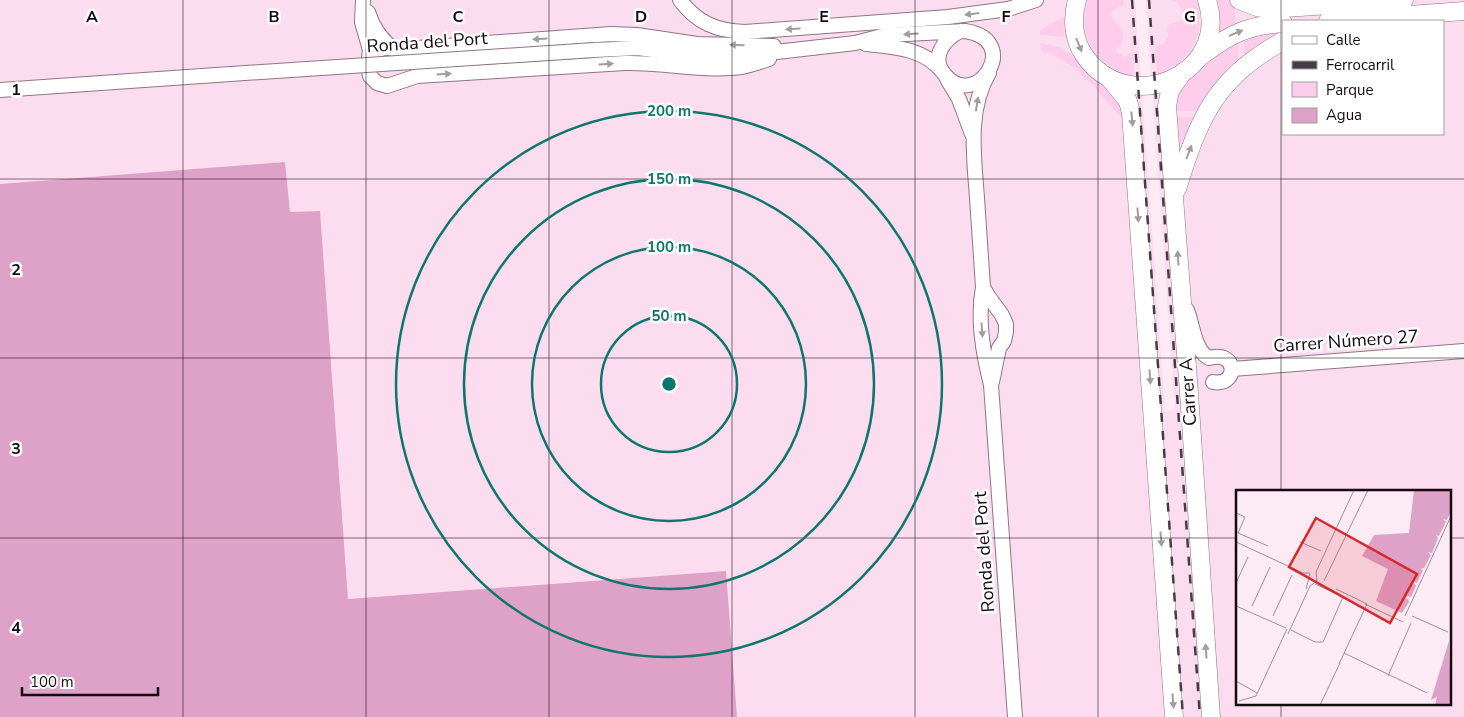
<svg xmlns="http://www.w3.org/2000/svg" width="1464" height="717" font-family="'Nunito Sans',sans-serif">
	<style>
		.built { fill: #fbddef; fill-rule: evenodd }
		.green { fill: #ffcdec }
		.water { fill: #dea1c7 }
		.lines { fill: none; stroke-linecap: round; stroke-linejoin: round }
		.minor-casing { stroke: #907585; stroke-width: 16 }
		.major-casing { stroke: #907585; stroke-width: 19 }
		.minor { stroke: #fff; stroke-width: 14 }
		.major { stroke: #fff; stroke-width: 18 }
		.rail { stroke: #473c43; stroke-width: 2.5; stroke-dasharray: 9 9; stroke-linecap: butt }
		.minor-bridge-casing { stroke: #907585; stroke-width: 16; stroke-linecap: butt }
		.minor-bridge { stroke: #fff; stroke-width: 14 }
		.oneway { fill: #a19d9f }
		.grid { fill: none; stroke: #140a10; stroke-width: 1; stroke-opacity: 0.55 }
		.ring { fill: none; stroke: #0f766e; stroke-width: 2.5 }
		.labels { text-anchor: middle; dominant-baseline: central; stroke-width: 5; stroke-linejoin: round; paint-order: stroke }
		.street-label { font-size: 18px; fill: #140a10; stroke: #fff }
		.inset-road { fill: none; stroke: #9f9099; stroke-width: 1 }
		.view { fill: #d62828; fill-opacity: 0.15; stroke: #d62828; stroke-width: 2.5 }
		.inset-edge { fill: none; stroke: #140a10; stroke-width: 2.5 }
		.grid-label { font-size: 16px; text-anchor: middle; font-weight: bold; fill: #140a10; stroke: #fff; stroke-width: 5; stroke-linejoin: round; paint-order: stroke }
		.centre { fill: #0f766e; stroke: #fff; stroke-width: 2.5 }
		.ring-label { font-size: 15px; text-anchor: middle; font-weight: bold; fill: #0f766e; stroke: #fff; stroke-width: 5; stroke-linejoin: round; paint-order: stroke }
	</style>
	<rect width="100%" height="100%" fill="#fceaf5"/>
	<path class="built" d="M0,0h1135l30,411 10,-1 -29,-410h318v717h-727l-11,-146 -378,28 -28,-388 -30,2 -5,-50 -285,21zM1283,21h160v113h-160zM1238,491h212v212h-212z"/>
	<g class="green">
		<path d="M1087,0h36v5l-10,6 -3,3c4,9 17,15 13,26 -1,4 -6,8 -8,11l10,6 8,-5 1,24c-36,-7 -58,-40 -47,-76z"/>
		<path d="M1170,0h27c10,36 -7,61 -40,75l-2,-27c8,-4 16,-8 12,-18l4,-6 10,-3 3,-6 -6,-12z"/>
		<path d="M1218,0h8l9,5 1,22 -18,6 2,-16z"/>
		<path d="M1063,17l2,1 2,19 -27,-2v-5z"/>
		<path d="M1283,27v10l-38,23 -2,-24z"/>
		<path d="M1238,38l1,28 -37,45h-28l3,-15 9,-14 13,-10 10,-13z"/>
		<path d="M1040,43l19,4 15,9 11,16 27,21 14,22 -6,2c-18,-23 -50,-61 -79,-66z"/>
		<path d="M1175,117h20l-14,50z"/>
	</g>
	<path class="water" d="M285,162l5,50 30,-1 28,388 378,-28 11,146h-737v-533z"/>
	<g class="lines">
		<g class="minor-casing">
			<g id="minor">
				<path d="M363,0l-1,22 8,28 -2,16 2,10 7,7 10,3 30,-10 208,-13c39,-1 78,9 117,4 10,-2 18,-5 27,-8"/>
				<path d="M680,0c17,23 37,31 65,32l203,-15 60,-8 28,-9"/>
				<path d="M368,12c5,16 13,28 27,38"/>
				<path d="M866,44c28,3 57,4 76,27"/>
				<path d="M594,50l44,-2 60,8h43l114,-13 31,-8 79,-4c59,9 11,81 -20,44 -15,-17 -2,-35 15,-44"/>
				<path d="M369,61c9,-18 19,-12 35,-12l207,-15 26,1 60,9 77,2"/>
				<path d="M989,73c-22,37 -15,83 -12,125 2,29 4,59 6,89 -6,32 0,66 8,98l24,332"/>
				<path d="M947,79l12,20 13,35"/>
				<path d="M0,90l216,-15"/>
				<path d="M983,287l5,9 14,19 4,9v8l-2,9 -5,7 -7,34"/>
				<path d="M1187,310c6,15 7,40 22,48 30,-8 29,29 4,24"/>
				<path d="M1232,369l232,-18"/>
			</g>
		</g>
		<g class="major-casing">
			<g id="major">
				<path d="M1077,0c-5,18 -4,39 7,55 45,65 147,18 123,-55"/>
				<path d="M1239,0l18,7 12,2 135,-9"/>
				<path d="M1328,21l136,-10"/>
				<path d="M1201,56c29,-22 45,-30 82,-33"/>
				<path d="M1183,72l-13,19 -3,15 22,287 22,324"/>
				<path d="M1109,78l19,23 3,12 43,604"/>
				<path d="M1177,189c22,-71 38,-111 106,-148"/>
			</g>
		</g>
		<use href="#minor" class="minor"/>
		<use href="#major" class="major"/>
		<g class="rail">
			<path d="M1132,0l51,717"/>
			<path d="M1149,0l51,717"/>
		</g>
		<g class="minor-bridge-casing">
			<path id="minor-bridge" d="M216,75l378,-25"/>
		</g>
		<use href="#minor-bridge" class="minor-bridge"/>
	</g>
	<defs><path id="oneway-solid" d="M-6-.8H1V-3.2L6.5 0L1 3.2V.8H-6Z" transform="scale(1.25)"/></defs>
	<g class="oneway">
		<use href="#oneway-solid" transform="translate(972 14) rotate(173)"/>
		<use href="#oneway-solid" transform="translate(793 29) rotate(176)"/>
		<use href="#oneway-solid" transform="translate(1236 33) rotate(-23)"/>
		<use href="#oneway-solid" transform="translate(911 34) rotate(176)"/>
		<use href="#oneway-solid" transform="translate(540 39) rotate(176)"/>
		<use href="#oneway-solid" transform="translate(737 45) rotate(-179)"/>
		<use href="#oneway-solid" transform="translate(1079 45) rotate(68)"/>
		<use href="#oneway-solid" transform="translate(606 64) rotate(-3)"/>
		<use href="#oneway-solid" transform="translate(444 74) rotate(-4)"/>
		<use href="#oneway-solid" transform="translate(977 104) rotate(-81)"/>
		<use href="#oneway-solid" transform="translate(1132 119) rotate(85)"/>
		<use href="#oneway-solid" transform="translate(1189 152) rotate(-69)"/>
		<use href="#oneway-solid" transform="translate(1138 215) rotate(86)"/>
		<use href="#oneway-solid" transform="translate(1178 258) rotate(-94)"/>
		<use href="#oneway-solid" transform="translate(982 330) rotate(86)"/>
		<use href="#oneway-solid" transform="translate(1150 377) rotate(86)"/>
		<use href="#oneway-solid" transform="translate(1161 539) rotate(86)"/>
		<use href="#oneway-solid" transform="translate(1206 651) rotate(-94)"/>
		<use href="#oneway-solid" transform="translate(1173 701) rotate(86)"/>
	</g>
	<path class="grid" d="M183,0v717M366,0v717M549,0v717M732,0v717M915,0v717M1098,0v717M1281,0v491M0,179h1464M0,358h1464M0,538h1238M1450,538h14M1281,703v14"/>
	<g class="ring">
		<circle cx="669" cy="384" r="68"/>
		<circle cx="669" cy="384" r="137"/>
		<circle cx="669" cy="384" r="205"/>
		<circle cx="669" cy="384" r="273"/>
	</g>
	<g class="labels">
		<g class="street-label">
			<text transform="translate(427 42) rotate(-4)">Ronda del Port</text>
			<text transform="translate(1346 341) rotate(-4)">Carrer Número 27</text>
			<text transform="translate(1188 392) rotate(-94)">Carrer A</text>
			<text transform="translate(984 552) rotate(-94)">Ronda del Port</text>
		</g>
	</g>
	<g transform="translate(1236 490)">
		<rect width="215" height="215" fill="#fceaf5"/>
		<path d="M178,0h37v21l-4,9 -4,-1 3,3 -7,14 -3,-1 2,3 -6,15 -4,-1 3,3 -7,13 -4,1 3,1 -6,13 -3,-1 2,4 -5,11 -4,-1 -1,4 2,-2 1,4 -7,11 -26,-12 12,-32 -26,-13 12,-21 35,-2zM213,151l2,64h-16l2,-8 -6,3z" fill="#dea1c7"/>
		<path class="inset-road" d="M0,23l9,4 -7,16 30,13M0,52l67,31h7M64,52l21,9M88,91l44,-91M0,93l12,-26M70,99l4,-15M100,99l31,15 -28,60M129,114l38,18M0,116l50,22M16,116l18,-39M37,126l19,-41M169,126l46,-100M176,126l36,16M55,140l24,12h8l20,-45 -28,-13M52,144l22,-48 7,-5 -1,-9 38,-82M108,163l83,40M152,186l23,-53M0,191l21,12M3,211l17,-5 31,-67M84,215l20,-42"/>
		<path class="view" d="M80,28l101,56 -27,49 -101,-56z"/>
		<rect width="215" height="215" class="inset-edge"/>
	</g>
	<g class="grid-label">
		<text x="92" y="22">A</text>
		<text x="274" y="22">B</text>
		<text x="458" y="22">C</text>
		<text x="641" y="22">D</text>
		<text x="824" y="22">E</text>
		<text x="1006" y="22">F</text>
		<text x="1190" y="22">G</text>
		<text x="16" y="95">1</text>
		<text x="16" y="275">2</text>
		<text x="16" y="454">3</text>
		<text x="16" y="633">4</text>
	</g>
	<circle cx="669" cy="384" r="8" class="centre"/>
	<g class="ring-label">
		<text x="669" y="116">200 m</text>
		<text x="669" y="184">150 m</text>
		<text x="669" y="252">100 m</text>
		<text x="669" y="321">50 m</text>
	</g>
	<rect x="1282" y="20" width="162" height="115" fill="#ffffff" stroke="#a19d9f"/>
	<rect x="1292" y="36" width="25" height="8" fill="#ffffff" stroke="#a19d9f"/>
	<text x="1326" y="45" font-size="15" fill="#140a10">Calle</text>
	<rect x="1292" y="61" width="25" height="8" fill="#473c43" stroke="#a19d9f"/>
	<text x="1326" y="70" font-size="15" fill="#140a10">Ferrocarril</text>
	<rect x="1292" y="82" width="25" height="15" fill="#ffcdec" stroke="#a19d9f"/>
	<text x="1326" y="95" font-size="15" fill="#140a10">Parque</text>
	<rect x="1292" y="108" width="25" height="15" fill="#dea1c7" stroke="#a19d9f"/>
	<text x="1326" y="120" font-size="15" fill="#140a10">Agua</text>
	<path d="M22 687v8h136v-8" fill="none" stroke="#140a10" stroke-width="2.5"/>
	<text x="30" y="687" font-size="15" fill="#140a10" stroke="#ffffff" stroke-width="4" paint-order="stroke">100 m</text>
</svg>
